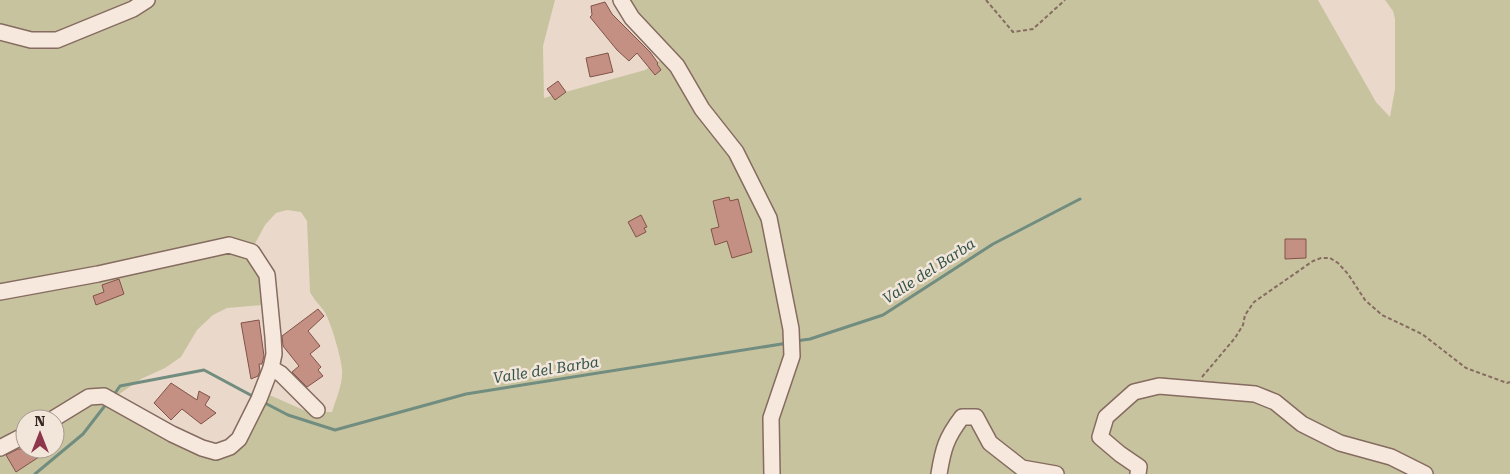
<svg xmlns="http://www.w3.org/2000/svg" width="1510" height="474" font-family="'Roboto Serif',serif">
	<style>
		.green { fill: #c8c39f; fill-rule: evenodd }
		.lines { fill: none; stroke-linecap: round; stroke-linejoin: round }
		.stream { stroke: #718d80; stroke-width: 3 }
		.building { fill: #c49084; stroke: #825248 }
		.minor-casing { stroke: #856b60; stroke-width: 18 }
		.path { stroke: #856b60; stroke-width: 2; stroke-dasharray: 4 2.5; stroke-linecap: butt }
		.minor { stroke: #f6e8dc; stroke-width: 15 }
		.labels { text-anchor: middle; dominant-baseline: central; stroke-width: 5; stroke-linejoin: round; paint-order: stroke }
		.water-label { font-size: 15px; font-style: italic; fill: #33554b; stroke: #f2e5d9 }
	</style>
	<rect width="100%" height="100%" fill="#ead9ca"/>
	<path class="green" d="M0,0h555l-12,46 1,52 101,-28 16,-10 -44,-60h701l58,102 14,15 5,-28v-70l-2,-8 -8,-11h125v474h-1510zM287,210l14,2 6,9 3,71c4,8 9,12 14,19 6,8 18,49 18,59 1,14 -6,29 -10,42h-24l-43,-19 -31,55 -48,-7 -74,-42 29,-20 24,-11 16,-11 16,-27 16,-15 14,-7 47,-4 -23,-53 14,-26 11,-12zM25,419h30v30h-30z"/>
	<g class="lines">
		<g class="stream">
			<path d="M796,341l14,-2 73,-24 110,-71 87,-45"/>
			<path d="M113,396l7,-10 84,-16 52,28"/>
			<path d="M263,402l25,13 47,15 131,-36 322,-51"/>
			<path d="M35,474l48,-40 24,-31"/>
		</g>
	</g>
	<g class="building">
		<path d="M605,2l7,12 38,38 8,11 -1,1 4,6 -6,5 -18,-22 -8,8 -12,-11 -27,-33 2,-2 -1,-9z"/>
		<path d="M608,53l5,19 -23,5 -4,-19z"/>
		<path d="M558,81l8,11 -11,8 -8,-11z"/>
		<path d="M729,197l1,4 8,-2 14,53 -20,6 -5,-17 -12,4 -4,-16 8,-2 -6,-26z"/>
		<path d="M641,215l6,12 -3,1 2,4 -10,5 -8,-15z"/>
		<path d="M1285,239h21v19l-21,1z"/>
		<path d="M119,279l5,15 -28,11 -3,-9 11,-4 -2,-7z"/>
		<path d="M318,309l6,7 -16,15 12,15 -10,8 11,13 -3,3 5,6 -16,11 -15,-15 7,-6 -16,-20 -1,-10z"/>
		<path d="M259,320l5,36 -2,8h-3l1,7 -2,5 -7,3 -10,-56z"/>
		<path d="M171,383l26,17 2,-9 11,6 -5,8 11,8 -15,11 -19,-15 -11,11 -17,-17z"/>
		<path d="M18,449h33l-35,23 -10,-17z"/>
	</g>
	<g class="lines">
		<g class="minor-casing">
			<g id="minor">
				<path d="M621,0l11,18 45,48 25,43 34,43 33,66 22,111 1,27 -21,62 1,56"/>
				<path d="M0,32l31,8h26l76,-31 14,-9"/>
				<path d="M0,292l98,-18 131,-29 23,7 15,23 6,62 1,17 -3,14 -12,31 -20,40 -9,8 -14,5 -14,-4 -30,-14 -68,-38 -15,1 -36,22"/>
				<path d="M271,368l10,6 36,36"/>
				<path d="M0,448l25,-13"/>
				<path d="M939,474c4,-25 7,-36 23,-57h14l14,26 32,25 34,6"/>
				<path d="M1138,474l1,-7 -19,-13 -20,-17 6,-20 28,-25 25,-6 96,8 20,8 27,22 38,19 51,14 34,17"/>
			</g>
		</g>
		<g class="path">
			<path d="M986,0l27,32 20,-3 32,-29"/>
			<path d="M1202,377l33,-39 8,-13 2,-10 9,-13 59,-41 8,-3h9l8,5 10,11 17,26 17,15 40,19 44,34 41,15 3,-1"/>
		</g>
		<use href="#minor" class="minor"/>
	</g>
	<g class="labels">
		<g class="water-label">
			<text transform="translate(929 271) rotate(-33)">Valle del Barba</text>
			<text transform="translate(546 370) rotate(-9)">Valle del Barba</text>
		</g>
	</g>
	<g transform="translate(40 434)"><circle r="24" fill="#f2e5d9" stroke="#a79990"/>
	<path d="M0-4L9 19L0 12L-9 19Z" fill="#8e364b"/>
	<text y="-8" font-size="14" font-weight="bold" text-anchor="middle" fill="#372722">N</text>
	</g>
</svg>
